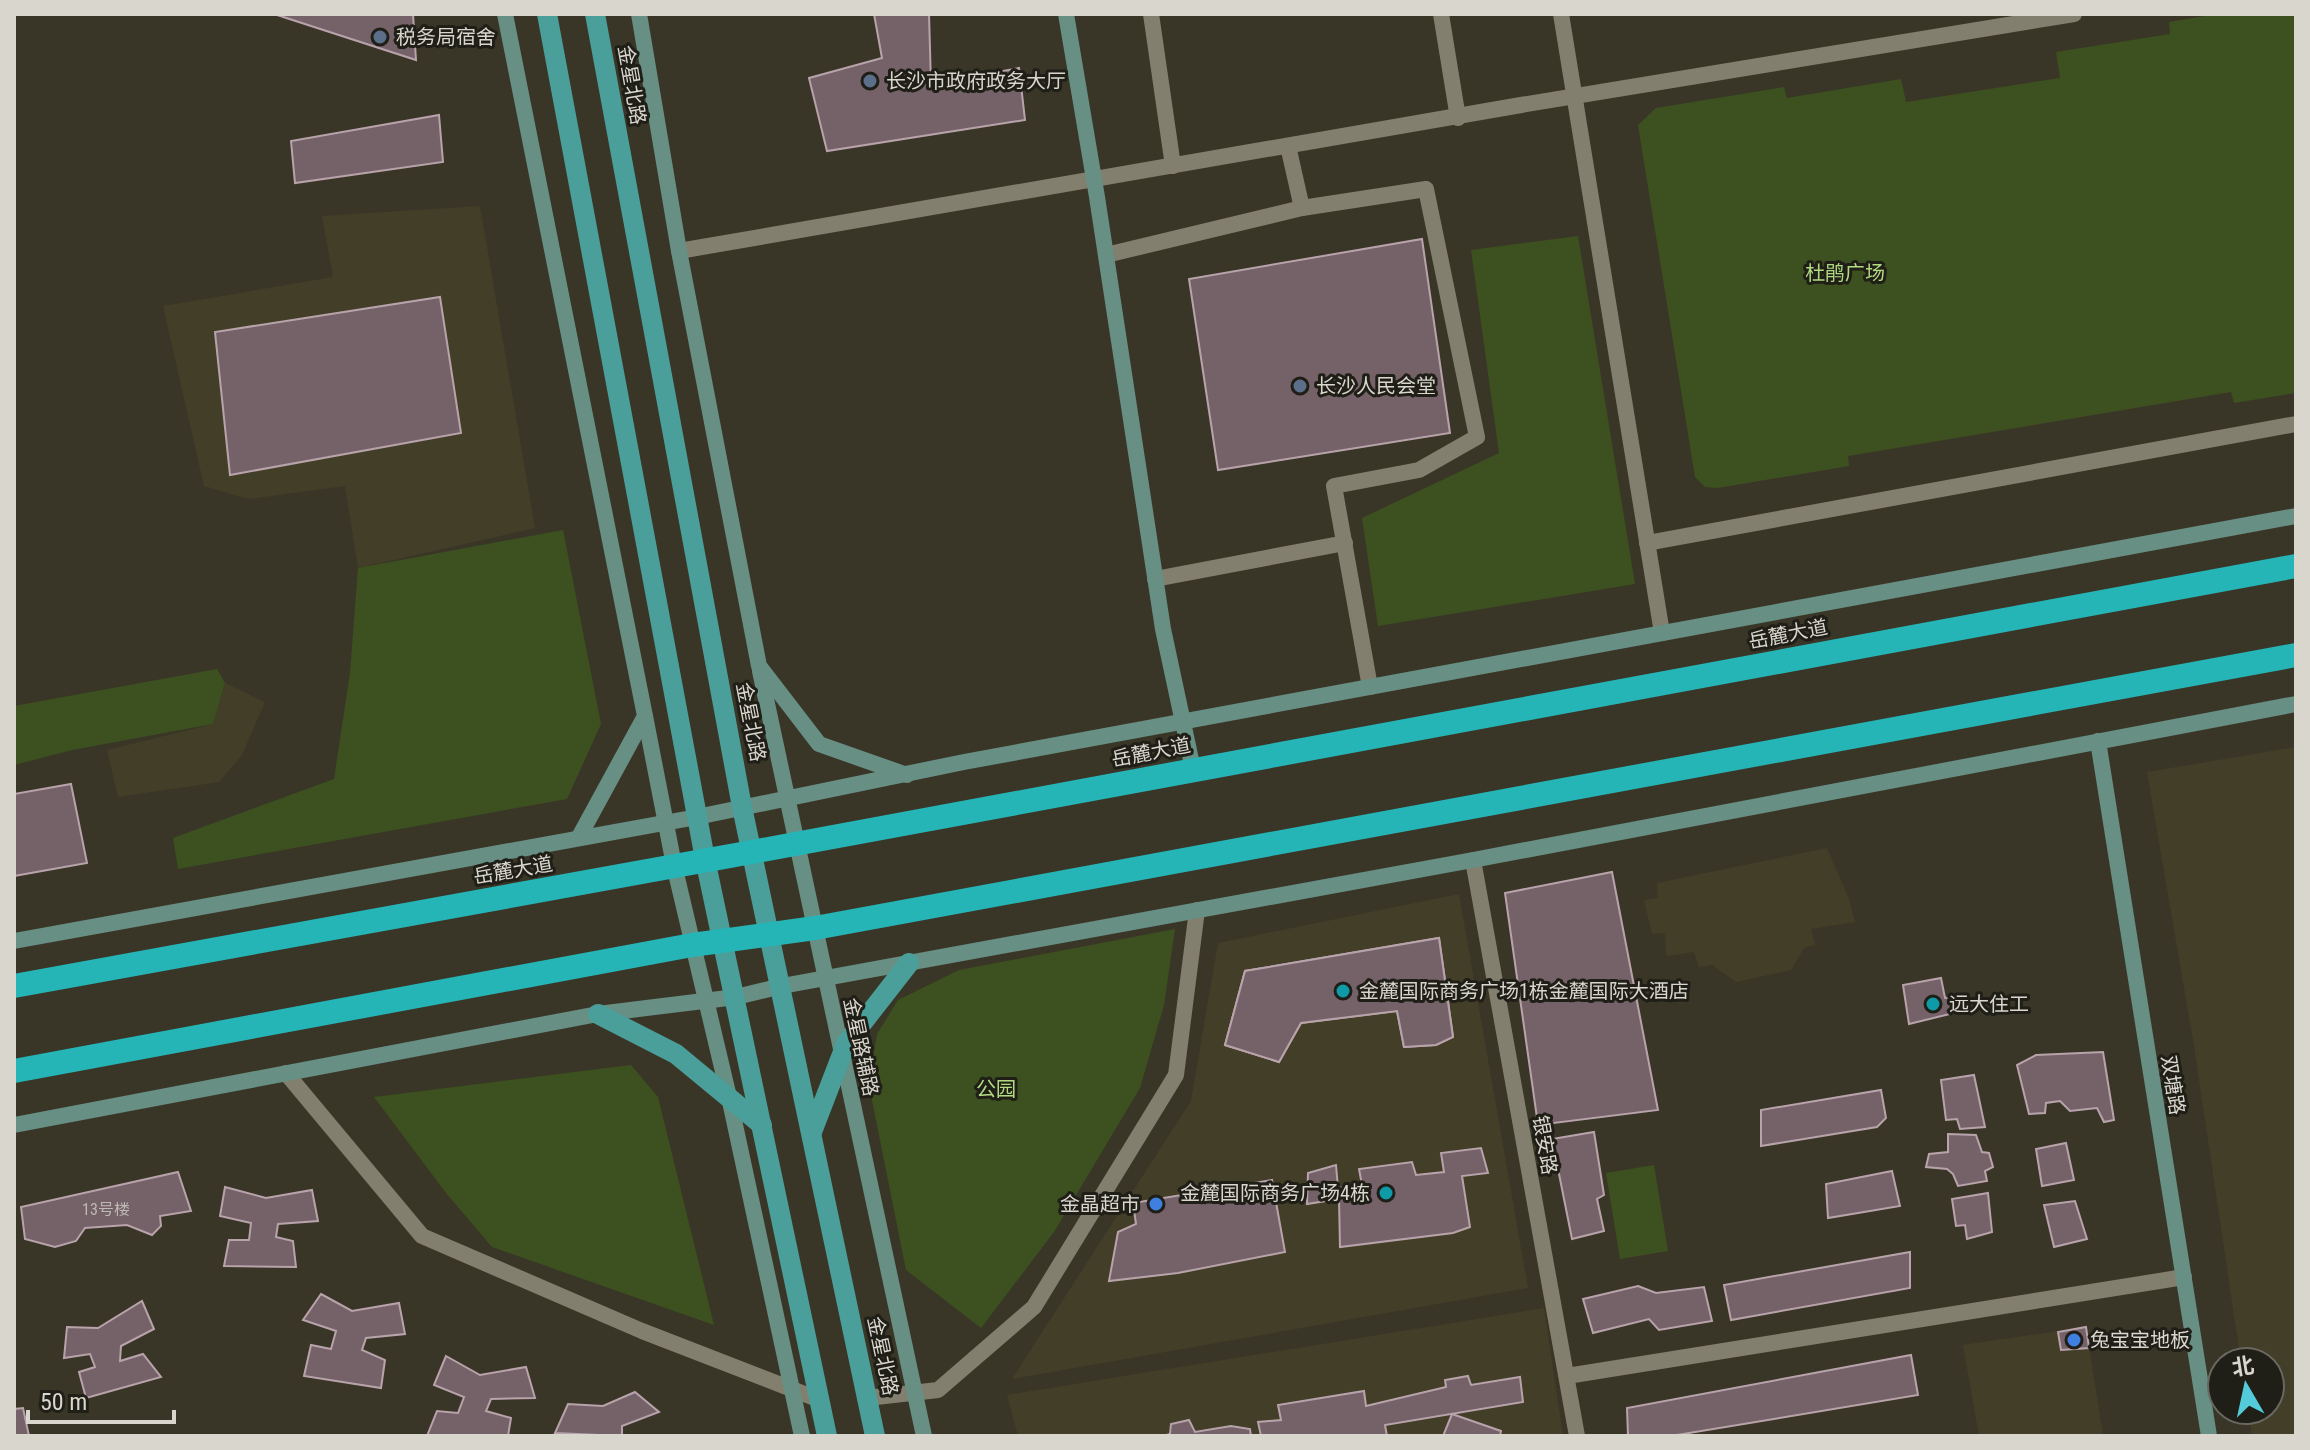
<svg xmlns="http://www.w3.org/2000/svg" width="2310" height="1450" font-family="'Roboto Condensed','Noto Sans SC',sans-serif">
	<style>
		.built { fill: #433e28 }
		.green { fill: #3c511f }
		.building { fill: #756269; stroke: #b8a3ab; stroke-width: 2 }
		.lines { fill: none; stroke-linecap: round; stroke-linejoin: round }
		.street { stroke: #837f6e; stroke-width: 16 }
		.secondary { stroke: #678f84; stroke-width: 16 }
		.primary { stroke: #4b9f9a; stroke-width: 20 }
		.highway { stroke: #26b5b7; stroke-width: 24 }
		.service-dot { fill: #5c6f8a; stroke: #1f1e17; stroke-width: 3 }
		.culture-dot { fill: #0f9aa8; stroke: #1f1e17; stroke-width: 3 }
		.shop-dot { fill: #3f7fe0; stroke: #1f1e17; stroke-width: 3 }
		.labels { text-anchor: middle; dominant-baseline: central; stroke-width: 6; stroke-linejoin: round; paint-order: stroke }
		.number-label { font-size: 16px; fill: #bfb9b4 }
		.poi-label { font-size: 20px; fill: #d8d6cd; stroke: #1f1e17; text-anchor: start }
		.street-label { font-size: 20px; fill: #d8d6cd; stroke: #1f1e17 }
		.park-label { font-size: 20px; fill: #b1da80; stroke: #1f1e17 }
	</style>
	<rect width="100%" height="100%" fill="#3a3627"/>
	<g class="built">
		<path d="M480,206l55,322 -177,40 -13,-82 -97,13 -44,-13 -41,-180 170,-29 -11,-61z"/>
		<path d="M225,683l40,19 -23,53 -23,27 -101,15 -11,-47 106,-26z"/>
		<path d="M2296,747v689h-44l-4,-26h22v-48h-29l-47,-316 -47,-274z"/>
		<path d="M1827,848l22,51 6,23 -44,7 4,16 -11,3 -13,22 -55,12 -24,-17 -13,2 -5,-15 -28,4 -1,-23 -13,1 -8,-34 14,-2 -1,-15z"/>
		<path d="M1459,894l69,394 -516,91 179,-278 27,-158z"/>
		<path d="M1544,1308l19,128h-545l-11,-41z"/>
		<path d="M2086,1327l17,109h-124l-16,-91z"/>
	</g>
	<g class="green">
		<path d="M2217,14h79v379l-62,10 -3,-11 -383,64 1,10 -131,22 -13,-1 -10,-10 -57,-352 18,-17 128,-21 3,11 114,-19 5,23 154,-24 -4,-26 114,-18 -1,-12z"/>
		<path d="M1578,236l57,348 -257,42 -16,-108 137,-65 -28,-203z"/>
		<path d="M563,530l38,194 -34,75 -389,70 -5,-31 161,-59 16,-106 8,-105z"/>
		<path d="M217,669l8,14 -12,41 -141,26 -58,15v-59z"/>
		<path d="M1175,929l-11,76 -24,83 -86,144 -73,96 -75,-58 -37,-185 8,-51 21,-34 61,-30z"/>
		<path d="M631,1065l27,32 56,228 -222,-78 -46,-54 -72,-96z"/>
		<path d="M1654,1165l14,86 -48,8 -14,-86z"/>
	</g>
	<g class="building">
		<path d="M274,14h139l3,46z"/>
		<path d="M874,14h55l2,70 88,-16 6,52 -198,31 -18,-73 73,-20z"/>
		<path d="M439,115l4,47 -148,21 -4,-42z"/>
		<path d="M1422,239l28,194 -232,37 -29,-191z"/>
		<path d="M440,297l21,136 -231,42 -15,-143z"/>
		<path d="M71,784l16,79 -73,13v-82z"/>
		<path d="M1612,872l46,238 -120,15 -33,-232z"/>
		<path d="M1439,938l14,99 -17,8 -32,2 -7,-36 -96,12 -22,39 -54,-17 20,-74z"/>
		<path d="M1439,938l14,99 -17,8 -32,2 -7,-36 -96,12 -22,39 -54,-17 20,-74z"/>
		<path d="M1941,978l4,20 14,-2 3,15 -53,13 -6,-39z"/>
		<path d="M2103,1052l11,68 -10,2 -7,-14 -27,3 -10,-10 -14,2 -1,10 -16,1 -12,-49 19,-10z"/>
		<path d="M1974,1075l11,52 -25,2 -3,-10 -11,1 -5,-40z"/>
		<path d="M1881,1090l5,28 -9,9 -116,19v-36z"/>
		<path d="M1594,1132l10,63 -7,4 7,32 -32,8 -20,-100z"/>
		<path d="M1948,1134l28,1 6,17 7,1 4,14 -8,4 2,10 -29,5 -5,-12 -6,-5 -21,-2 3,-13 19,-2z"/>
		<path d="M2066,1143l8,37 -32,6 -6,-37z"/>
		<path d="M1481,1148l7,25 -26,3 8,51 -17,6 -113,14 -1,-48 -32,5 1,-31 28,-8 2,23 24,-3 -3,-16 53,-7 4,13 28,-3 -3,-19z"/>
		<path d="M1892,1171l8,35 -72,12 -2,-34z"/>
		<path d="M178,1172l13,39 -31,5 1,10 -9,9 -25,-10 -42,3 -9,13 -21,6 -30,-8 -4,-32z"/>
		<path d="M1272,1180l13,72 -107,21 -69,8 9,-49 18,-8 -3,-21z"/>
		<path d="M225,1187l41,11 46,-8 6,31 -40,3 -2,13 17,4 3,26 -72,-1 5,-26h20l2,-17 -31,-7z"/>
		<path d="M1988,1193l4,39 -25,7 -2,-14 -9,1 -4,-27z"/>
		<path d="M2075,1201l12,38 -33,8 -10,-42z"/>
		<path d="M1910,1252v36l-179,32 -7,-35z"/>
		<path d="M1638,1286l18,7 48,-6 8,34 -53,9 -10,-11 -56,14 -10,-34z"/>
		<path d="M321,1294l31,17 47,-8 6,31 -39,4 -4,12 23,10 -4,28 -77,-12 7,-31 20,4 5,-18 -33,-11z"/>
		<path d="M142,1301l12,28 -33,17 -1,15 23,-7 18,23 -75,21 -7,-26 16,-5 -5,-13 -26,4 3,-31 31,1z"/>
		<path d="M2086,1327l3,21 -28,2 -3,-18z"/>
		<path d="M1911,1355l7,40 -247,41h-43l-1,-28z"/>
		<path d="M446,1356l34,19 46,-8 9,31 -44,1 -5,12 25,7 -3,18h-81l10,-25 21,2 6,-16 -30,-12z"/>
		<path d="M1468,1376l3,9 49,-8 3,25 -138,23 2,11h-126l-3,-14 23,-2 -3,-15 86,-14 2,15 80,-19 -1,-7z"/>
		<path d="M635,1392l24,20 -37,14v10l-67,-3 13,-29 35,2z"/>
		<path d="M23,1408l6,28h-15v-27z"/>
		<path d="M1452,1414l49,17 -1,5h-57z"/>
		<path d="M1189,1420l6,12 36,-6 19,3 1,7h-88l7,-2 1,-10z"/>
	</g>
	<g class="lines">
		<g class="street">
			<path d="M1151,14l22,152"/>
			<path d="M1441,14l17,104"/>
			<path d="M1561,14l101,619"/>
			<path d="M1288,146l14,62"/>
			<path d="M679,251l842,-146 553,-91"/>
			<path d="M1106,255l196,-47 124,-19 51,248 -58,33 -85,16 36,201"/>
			<path d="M1647,543l649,-119"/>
			<path d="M1155,579l190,-36"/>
			<path d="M1473,860l104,576"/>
			<path d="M286,1073l136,163 220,95 178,69"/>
			<path d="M1567,1376l617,-99"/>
			<path d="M867,1398l71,-8 96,-83 142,-232 21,-165"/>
		</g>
		<g class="secondary">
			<path d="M505,14l140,702 -66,121"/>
			<path d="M639,14l40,237 80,415 60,78 88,31"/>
			<path d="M1066,14l31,183 66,432 30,140"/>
			<path d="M760,671l164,765"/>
			<path d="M645,716l29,149 55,232 73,339"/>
			<path d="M2098,741l111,695"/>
			<path d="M14,941l683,-124 267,-55 1332,-246"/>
			<path d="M14,1125l584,-111 138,-17 46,-11 691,-126 823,-156"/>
		</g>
		<g class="primary">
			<path d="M547,14l158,845 122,577"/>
			<path d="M595,14l147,793 133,629"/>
			<path d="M598,1014l78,40 86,71"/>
			<path d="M812,1132l34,-88 63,-81"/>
		</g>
		<g class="highway">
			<path d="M14,986l738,-134 1544,-286"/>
			<path d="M14,1071l678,-126 123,-17 1481,-273"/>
		</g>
	</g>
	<g class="service-dot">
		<circle cx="380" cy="37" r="8"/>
		<circle cx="870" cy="81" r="8"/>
		<circle cx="1300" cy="386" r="8"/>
	</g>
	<g class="culture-dot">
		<circle cx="1343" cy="991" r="8"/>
		<circle cx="1933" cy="1004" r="8"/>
		<circle cx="1386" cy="1193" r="8"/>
	</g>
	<g class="shop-dot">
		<circle cx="1156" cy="1204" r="8"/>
		<circle cx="2074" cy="1340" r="8"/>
	</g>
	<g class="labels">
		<g class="number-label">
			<text x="106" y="1209">13号楼</text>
		</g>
		<g class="poi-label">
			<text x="396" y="37">税务局宿舍</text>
			<text x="886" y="81">长沙市政府政务大厅</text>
			<text x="1316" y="386">长沙人民会堂</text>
			<text x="1359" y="991">金麓国际商务广场1栋金麓国际大酒店</text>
			<text x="1949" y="1004">远大住工</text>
			<text x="1370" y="1193" text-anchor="end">金麓国际商务广场4栋</text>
			<text x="1140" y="1204" text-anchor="end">金晶超市</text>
			<text x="2090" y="1340">兔宝宝地板</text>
		</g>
		<g class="street-label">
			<text transform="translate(632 85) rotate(80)">金星北路</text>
			<text transform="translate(1788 634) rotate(-11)">岳麓大道</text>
			<text transform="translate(751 722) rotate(79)">金星北路</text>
			<text transform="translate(1151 752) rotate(-11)">岳麓大道</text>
			<text transform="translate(513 870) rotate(-10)">岳麓大道</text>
			<text transform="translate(861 1047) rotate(78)">金星路辅路</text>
			<text transform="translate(2173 1085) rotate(81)">双塘路</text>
			<text transform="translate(1545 1145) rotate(80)">银安路</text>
			<text transform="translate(883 1356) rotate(78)">金星北路</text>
		</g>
		<g class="park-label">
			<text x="1845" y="273">杜鹃广场</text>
			<text x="996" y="1089">公园</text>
		</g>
	</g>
	<rect width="2310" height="1450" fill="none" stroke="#d8d6cd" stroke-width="32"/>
	<g transform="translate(2246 1386) rotate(351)"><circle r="38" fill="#1f1e17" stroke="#696860" stroke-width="2"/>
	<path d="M0-6L14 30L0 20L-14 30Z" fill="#53cbda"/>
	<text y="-12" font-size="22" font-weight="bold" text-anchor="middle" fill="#d8d6cd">北</text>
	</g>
	<path d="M28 1410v12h146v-12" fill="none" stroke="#d8d6cd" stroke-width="4"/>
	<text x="40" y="1410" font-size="24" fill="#d8d6cd" stroke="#1f1e17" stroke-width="6" paint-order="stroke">50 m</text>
</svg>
